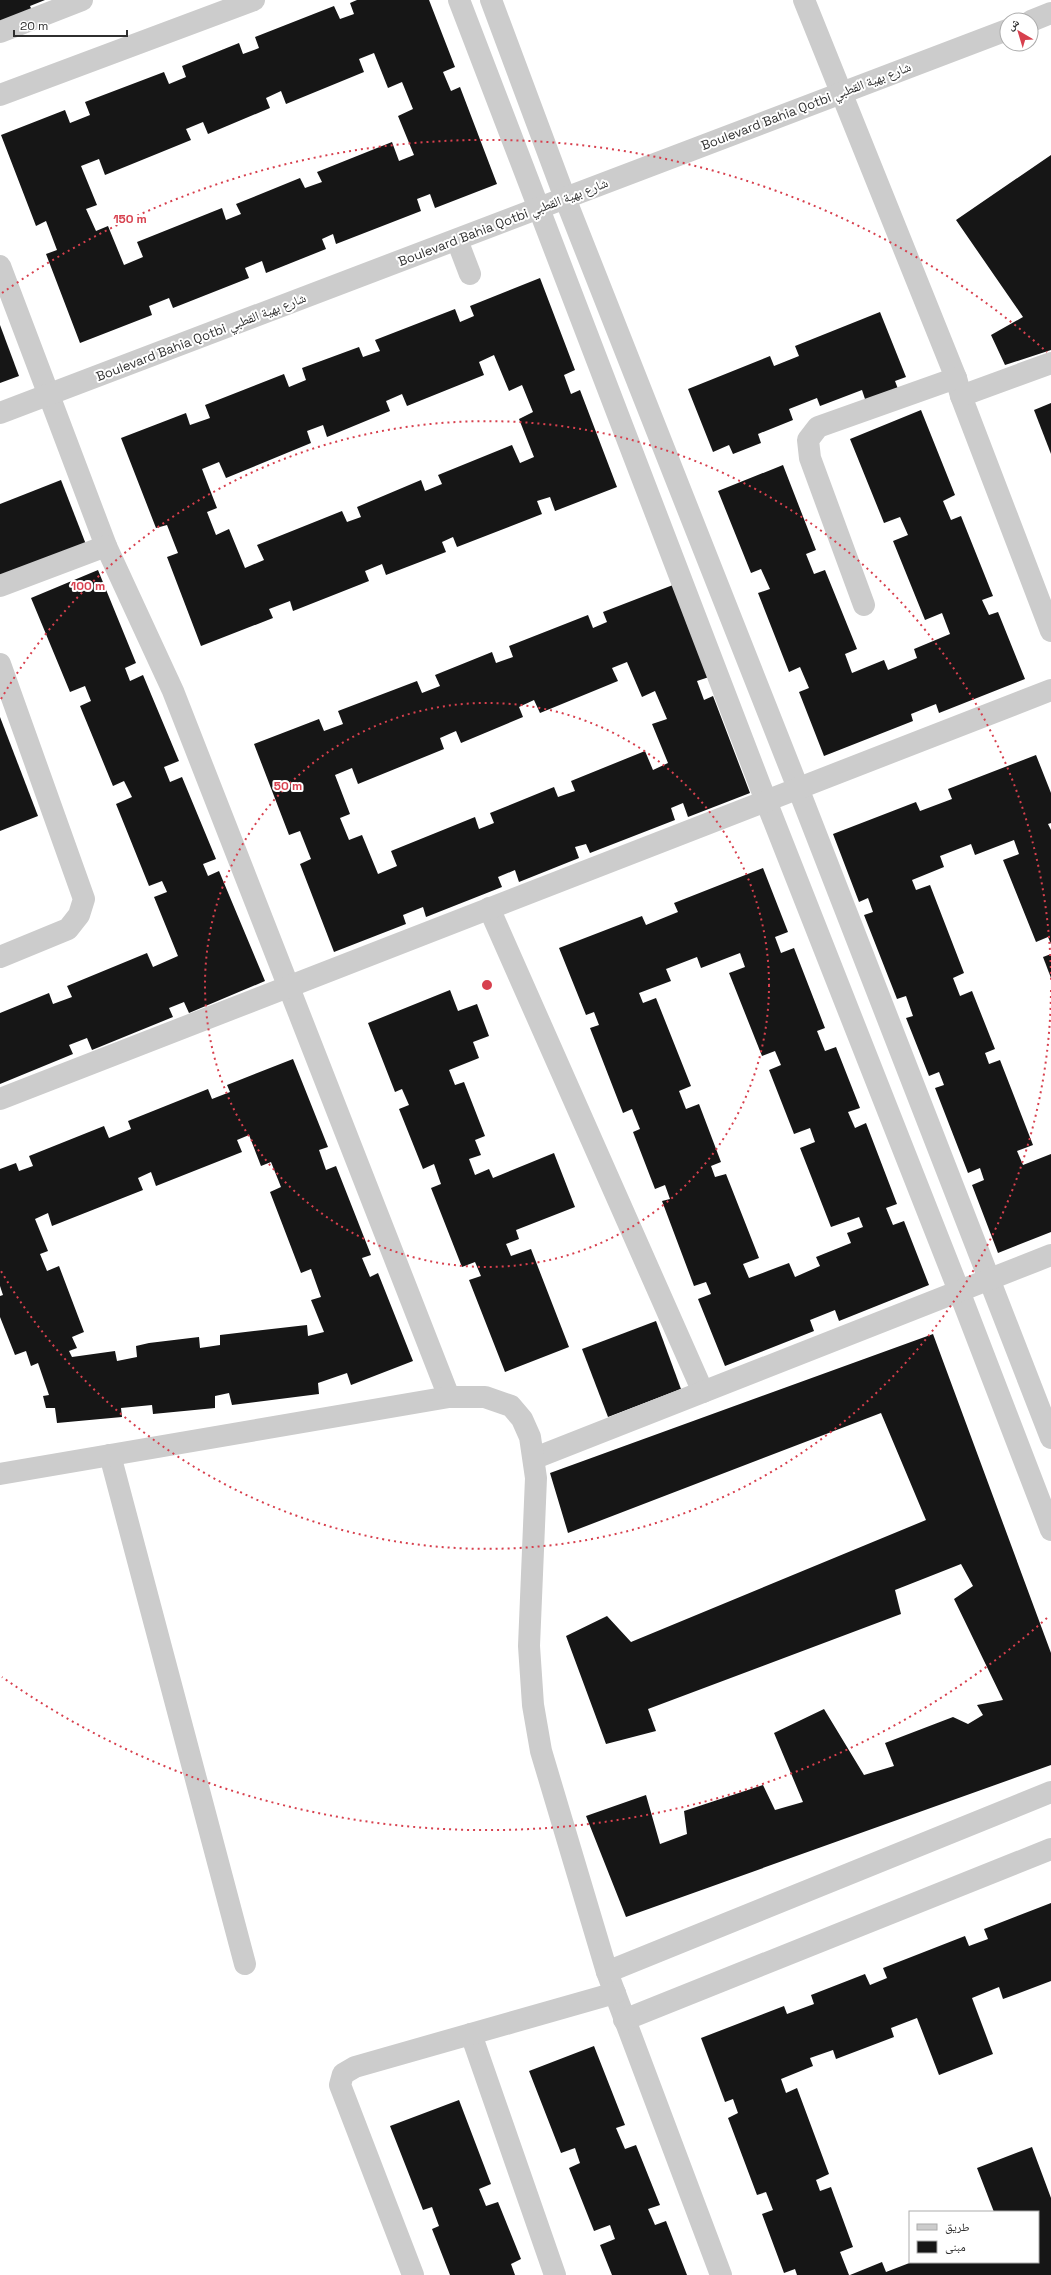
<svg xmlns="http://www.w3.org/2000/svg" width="1051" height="2275" font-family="'Space Grotesk','Noto Naskh Arabic',sans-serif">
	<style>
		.building { fill: #161616; fill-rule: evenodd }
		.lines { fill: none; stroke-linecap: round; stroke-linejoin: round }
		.street { stroke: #ccc; stroke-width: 22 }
		.ring { fill: none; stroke: #d7404e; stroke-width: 2; stroke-dasharray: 2 4 }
		.labels { text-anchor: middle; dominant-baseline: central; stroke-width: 4; stroke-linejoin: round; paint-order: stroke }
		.street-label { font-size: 13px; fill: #2f2f2f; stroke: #fff }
		.centre { fill: #d7404e; stroke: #fff; stroke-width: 2 }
		.ring-label { font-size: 12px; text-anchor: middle; font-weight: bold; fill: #d7404e; stroke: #fff; stroke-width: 4; stroke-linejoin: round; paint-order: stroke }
	</style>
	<rect width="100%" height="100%" fill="#fff"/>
	<g class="building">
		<path d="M0,0h45l-15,6 4,9 -34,13z"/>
		<path d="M357,0h72l26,67 -12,5 8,19 9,-4 37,97 -62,24 -5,-14 -13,5 4,12 -85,33 -3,-10 -11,5 4,10 -60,24 -4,-12 -17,7 4,10 -76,30 -4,-10 -20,8 3,9 -72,28 -34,-89 11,-4 -11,-29 -10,5 -35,-91 64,-25 5,13 20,-8 -5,-13 79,-30 5,12 17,-7 -4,-11 57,-23 4,11 16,-6 -4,-11 79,-31 6,13 14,-5 -4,-11zM374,53l14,35 14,-6 11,27 -15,7 16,39 -15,6 -7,-19 -75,30 5,10 -17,6 -5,-10 -64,26 5,10 -15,6 -4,-12 -85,34 6,15 -19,8 -16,-39 -12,5 -10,-22 11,-4 -16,-39 18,-7 6,16 86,-35 -5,-11 17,-7 5,12 62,-26 -4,-10 15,-7 5,13 78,-32 -5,-13z"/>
		<path d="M1051,155v195l-46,15 -14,-30 32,-18 -67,-97z"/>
		<path d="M540,278l35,92 -11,5 7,19 9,-4 37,97 -62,24 -5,-14 -13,4 5,13 -85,33 -4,-10 -11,5 4,10 -60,23 -4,-11 -17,7 4,10 -76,30 -3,-10 -21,8 4,9 -72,28 -34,-89 11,-4 -11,-28 -11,3 -35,-90 65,-25 4,12 20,-7 -5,-13 79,-31 5,13 17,-7 -4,-12 57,-21 4,10 17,-6 -5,-11 80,-31 5,13 14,-6 -4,-10zM494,355l15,36 13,-6 11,27 -14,7 15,38 -14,6 -8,-18 -74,30 4,9 -17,7 -4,-11 -64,27 4,10 -14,5 -5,-11 -85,34 7,15 -19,8 -16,-39 -13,6 -9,-23 10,-4 -15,-39 17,-7 7,16 85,-35 -4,-12 16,-6 4,12 63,-26 -4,-10 16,-7 5,12 77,-31 -5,-13z"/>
		<path d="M880,312l26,65 -11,4 3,8 -32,13 -4,-12 -42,16 -3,-8 -28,11 4,11 -35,14 3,9 -28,11 -4,-9 -16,7 -25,-63 82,-33 4,10 25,-10 -4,-10z"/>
		<path d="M0,325l19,51 -19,7z"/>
		<path d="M1051,403v51l-17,-44z"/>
		<path d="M921,410l34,85 -12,6 8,19 10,-4 32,80 -11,4 7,15 9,-3 27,67 -86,34 -3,-9 -25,10 2,7 -89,35 -25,-64 10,-4 -9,-21 -11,5 -31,-79 12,-4 -9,-20 -10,4 -33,-82 65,-26 33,85 -10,4 8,20 11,-4 32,79 -12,5 7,19 32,-13 4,10 29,-12 -3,-9 36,-15 -8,-21 -17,7 -32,-79 15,-6 -8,-18 -16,6 -34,-84z"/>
		<path d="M61,480l26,67 -84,34 -3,-7v-70z"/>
		<path d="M98,570l38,93 -11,5 5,13 13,-6 36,86 -15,6 6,15 12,-5 34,82 -13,5 5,12 11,-5 46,110 -76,32 -5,-11 -15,6 4,9 -81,33 -5,-12 -18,7 4,9 -73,30v-71l49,-20 4,11 19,-7 -5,-11 80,-33 6,14 25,-11 -24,-59 13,-5 -5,-11 -13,5 -33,-82 16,-7 -8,-16 -11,5 -33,-80 11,-5 -6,-15 -15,6 -39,-94z"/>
		<path d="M673,585l36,92 -12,4 7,19 9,-4 37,97 -62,24 -5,-14 -12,5 4,12 -85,33 -4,-9 -11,3 4,11 -60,24 -4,-12 -17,7 4,10 -76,30 -3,-10 -20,8 3,9 -72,28 -34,-88 11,-5 -11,-28 -11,4 -35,-91 65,-25 5,12 19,-7 -5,-13 79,-30 5,12 18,-7 -5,-11 57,-23 4,11 17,-6 -4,-11 79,-31 5,13 14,-6 -4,-10zM627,662l15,35 13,-6 12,28 -15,5 16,39 -15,7 -8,-19 -74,30 4,10 -17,6 -4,-10 -64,26 4,10 -15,6 -4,-12 -84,34 6,15 -19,8 -16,-39 -13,5 -9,-22 10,-4 -15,-39 17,-7 6,16 86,-35 -4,-11 16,-7 5,12 62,-26 -4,-10 15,-7 6,13 78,-32 -6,-13z"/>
		<path d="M0,717l38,99 -38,15z"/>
		<path d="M1036,755l15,38v30l-3,1 3,6v114l-3,-7 -12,5 -33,-82 16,-6 -5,-14 -39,15 -4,-11 -31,12 4,11 -32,13 4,10 14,-5 34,88 -11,5 7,18 12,-5 23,58 -10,4 4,11 11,-4 33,85 -16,6 6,14 28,-11v78l-53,21 -26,-68 12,-5 -4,-12 -12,5 -33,-85 9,-3 -5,-13 -10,4 -23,-58 7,-2 -7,-20 -9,3 -33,-84 9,-3 -5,-14 -9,4 -26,-68 83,-32 4,9 32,-12 -4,-10z"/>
		<path d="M763,868l25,64 -13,5 6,16 13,-5 31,80 -8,3 8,20 11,-4 24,61 -12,4 7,16 11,-5 31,81 -11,4 7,17 11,-4 25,64 -90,36 -4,-11 -25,10 4,11 -89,35 -27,-67 13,-5 -5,-12 -12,4 -32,-85 8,-2 -5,-14 -10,4 -22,-57 7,-3 -8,-20 -9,4 -33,-85 9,-3 -5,-13 -8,3 -27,-67 83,-32 4,9 32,-13 -4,-9zM740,953l5,14 -16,6 33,83 13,-5 6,14 -12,5 25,64 16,-6 5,14 -15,6 31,79 28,-10 4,10 -16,6 4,10 -35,14 4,9 -25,11 -6,-14 -40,15 -6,-14 16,-6 -33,-84 -11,3 -4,-11 10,-4 -22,-58 -13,5 -7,-18 12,-5 -35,-88 -13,5 -4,-10 32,-12 -5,-12 31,-12 4,11z"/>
		<path d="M1051,954v24l-8,-21z"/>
		<path d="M450,990l8,21 19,-7 12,32 -16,6 6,16 -30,12 6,15 9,-3 21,54 -10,4 6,15 -12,4 6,16 14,-6 4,9 61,-25 21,54 -59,23 3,9 -13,5 5,12 20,-7 38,98 -64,25 -36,-92 12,-4 -6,-14 -13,5 -31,-79 10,-4 -7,-20 -11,5 -24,-60 10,-4 -7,-16 -7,3 -27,-69z"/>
		<path d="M293,1059l35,88 -9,3 7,20 10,-4 35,89 -9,3 8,19 8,-4 35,88 -62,24 -4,-12 -29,10 1,11 -87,11 -3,-12 -14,3v12l-62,6 -1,-9 -31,3 1,9 -65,6 -2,-15h-9l-3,-12 6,-1 -11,-32 -7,3 -5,-15 -11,4 -15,-38v-21l3,-1 -3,-9v-117l16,-6 3,8 14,-5 -4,-10 75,-30 5,12 22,-9 -3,-8 80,-32 4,10 18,-7 -3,-7zM249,1135l12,31 10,-4 10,25 -11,5 31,81 10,-4 10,28 -10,3 13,32 -16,4 -1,-11 -87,10v10l-20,3 -1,-11 -50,6 -13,3 1,11 -20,4 -2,-10 -43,6 -3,-6 8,-3 -5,-11 12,-5 -25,-66 -12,5 -7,-17 8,-3 -13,-32 13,-6 4,13 91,-36 -5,-12 13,-6 5,14 86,-34 -5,-12z"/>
		<path d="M656,1321l25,68 -73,28 -26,-68z"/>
		<path d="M933,1334l118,319v112l-425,152 -40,-101 60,-21 14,49 27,-10 -3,-23 79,-26 12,25 28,-8 -29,-69 50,-24 40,66 30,-9 -9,-23 68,-26 15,7 15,-9 -6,-10 26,-5 -49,-101 19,-13 -12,-22 -66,26 6,24 -253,95 8,22 -50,13 -40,-108 41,-20 24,26 295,-122 -45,-107 -313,120 -18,-60z"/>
		<path d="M1051,1903v78l-48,18 -4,-12 -27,11 21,56 -54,21 -22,-57 -26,10 3,9 -58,22 -3,-9 -23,8 3,8 -32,13 5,14 11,-5 32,86 -13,6 4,11 11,-4 22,60 -13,5 9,23h-52l-2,-6 -11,4 -22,-59 11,-4 -7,-18 -9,3 -29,-77 10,-5 -5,-14 -8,3 -24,-64 83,-32 3,8 27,-10 -3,-9 54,-21 5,11 17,-7 -4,-10 82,-32 4,10 19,-7 -4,-10z"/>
		<path d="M594,2046l31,79 -9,3 9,21 11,-4 24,60 -12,4 7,16 11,-4 21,54h-75l-12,-30 15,-6 -5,-14 -16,6 -25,-63 11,-5 -5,-15 -14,5 -32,-82z"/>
		<path d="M459,2100l32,84 -12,5 7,17 12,-4 23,57 -10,5 4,11h-65l-18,-46 7,-3 -7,-19 -9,3 -33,-84z"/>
		<path d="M1032,2147l19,51v77h-201l32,-13 4,10 26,-10h126v-50h-44l-17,-44z"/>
	</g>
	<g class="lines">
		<g class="street">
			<path d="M459,0l307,801 193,490 92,239"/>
			<path d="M491,0l74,198 233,590 253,650"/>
			<path d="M804,0l152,378 5,18 90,235"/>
			<path d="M1031,21l20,-8"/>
			<path d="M0,32l82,-32"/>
			<path d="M0,95l254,-95"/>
			<path d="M457,240l13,34"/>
			<path d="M0,266l106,280 67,145 276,706"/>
			<path d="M961,396l90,-33"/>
			<path d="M0,413l1007,-383"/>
			<path d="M0,586l106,-40"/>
			<path d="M864,605l-54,-147 -2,-18 10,-13 138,-49"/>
			<path d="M0,664l84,235 -5,16 -11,14 -68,28"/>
			<path d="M489,908l214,484"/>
			<path d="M0,1099l1051,-409"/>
			<path d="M110,1455l135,509"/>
			<path d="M535,1458l516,-203"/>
			<path d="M0,1474l449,-77h36l26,9 11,13 8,18 6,41 -7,168 4,59 8,46 66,221 114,303"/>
			<path d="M607,1972l444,-180"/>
			<path d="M624,2020l427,-171"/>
			<path d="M471,2034l84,241"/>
			<path d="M413,2275l-73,-190 3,-11 12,-7 260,-74"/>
		</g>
	</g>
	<g class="ring">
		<circle cx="487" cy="985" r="282"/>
		<path d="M1051 990A564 564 0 0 1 1 1271M1 699A564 564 0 0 1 1051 980"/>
		<path d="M1047 1618A845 845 0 0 1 2 1677M2 293A845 845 0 0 1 1047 352"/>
	</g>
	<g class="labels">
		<g class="street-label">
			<text transform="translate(806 106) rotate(-21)">Boulevard Bahia Qotbi شارع بهية القطبي</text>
			<text transform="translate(503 222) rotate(-21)">Boulevard Bahia Qotbi شارع بهية القطبي</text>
			<text transform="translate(201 337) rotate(-21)">Boulevard Bahia Qotbi شارع بهية القطبي</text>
		</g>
	</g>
	<circle cx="487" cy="985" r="6" class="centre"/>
	<g class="ring-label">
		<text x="130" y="223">150 m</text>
		<text x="88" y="590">100 m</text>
		<text x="288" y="790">50 m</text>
	</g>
	<rect x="909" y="2211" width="130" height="52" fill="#ffffff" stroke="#acacac"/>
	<rect x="917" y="2224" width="20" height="6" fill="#cccccc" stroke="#acacac"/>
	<text x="945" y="2231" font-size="12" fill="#2f2f2f">طريق</text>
	<rect x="917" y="2241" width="20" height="12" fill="#161616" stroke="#acacac"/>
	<text x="945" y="2251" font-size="12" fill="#2f2f2f">مبنى</text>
	<g transform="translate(1019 32) rotate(322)"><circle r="19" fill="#ffffff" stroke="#acacac"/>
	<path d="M0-3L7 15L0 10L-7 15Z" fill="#d7404e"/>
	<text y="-6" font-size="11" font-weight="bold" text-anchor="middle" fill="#2f2f2f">ش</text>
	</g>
	<path d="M14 30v6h113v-6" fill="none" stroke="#2f2f2f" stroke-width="2"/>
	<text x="20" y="30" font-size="12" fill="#2f2f2f" stroke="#ffffff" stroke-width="3" paint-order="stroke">20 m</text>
</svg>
